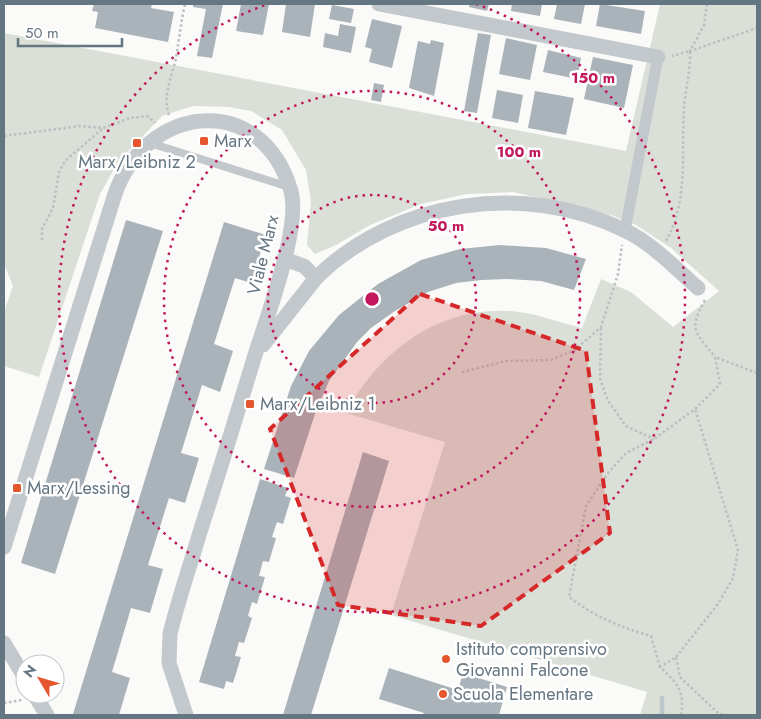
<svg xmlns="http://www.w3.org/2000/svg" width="761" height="719" font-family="Jost,sans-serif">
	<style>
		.green { fill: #dadfd7 }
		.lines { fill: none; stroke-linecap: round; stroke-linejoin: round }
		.stream { stroke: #bbc7cb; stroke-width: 4.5 }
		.building { fill: #aab3b9 }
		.path { stroke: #bbbfc2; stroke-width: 2.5; stroke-dasharray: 2.5 2.5; stroke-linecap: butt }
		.service { stroke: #c3c8cc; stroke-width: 8 }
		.pedestrian { stroke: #c3c8cc; stroke-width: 11 }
		.minor { stroke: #c3c8cc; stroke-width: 15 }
		.marked { fill: #d62828; fill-opacity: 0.2; stroke: #d62828; stroke-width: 4; stroke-dasharray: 10 6; stroke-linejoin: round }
		.ring { fill: none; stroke: #c2185b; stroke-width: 2.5; stroke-dasharray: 2.5 5 }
		.poi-dot { fill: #e4572e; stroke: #fff; stroke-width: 2 }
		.labels { text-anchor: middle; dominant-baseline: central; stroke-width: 5; stroke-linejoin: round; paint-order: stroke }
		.poi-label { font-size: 18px; fill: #657683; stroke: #fff; text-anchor: start }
		.street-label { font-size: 18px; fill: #657683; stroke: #fff }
		.centre { fill: #c2185b; stroke: #fff; stroke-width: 2.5 }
		.ring-label { font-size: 15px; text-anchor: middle; font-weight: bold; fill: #c2185b; stroke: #fff; stroke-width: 5; stroke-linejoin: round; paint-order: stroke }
	</style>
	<rect width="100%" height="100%" fill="#fafaf8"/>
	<path class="green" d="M660,4h97v711h-117l7,-23 -256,-77 54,-173 -99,-29c33,-61 90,-105 162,-102 22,0 52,12 74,17l19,-49 30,13 42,35 46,-36 -48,-43 -35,-23 -25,-10 -98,-23 -46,2 -46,10 -51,21 -34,20 -21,9 -8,-9 4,-43 -5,-32 -24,-40 -31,-19 -22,-4 -36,-1 -31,10 -44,46 -18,32 -61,183 -35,-11v-54l9,-26 -9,-22v-231l622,118z"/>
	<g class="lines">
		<path class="stream" d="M662,715v-17"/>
	</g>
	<g class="building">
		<path d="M94,4h58l-1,4 23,4 -6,30 -73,-14 3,-16 -6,-1z"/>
		<path d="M193,4h30l-11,54 -15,-2 9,-47 -13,-2z"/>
		<path d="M241,4h28l-6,31 -27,-4z"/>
		<path d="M286,4h29l-5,33 -28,-5z"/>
		<path d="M469,4h20l-2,7 -18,-4z"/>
		<path d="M512,4h30l-2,12 -29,-5z"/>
		<path d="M557,4h28l-4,20 -27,-5z"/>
		<path d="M600,4l45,7 -4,23 -45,-8z"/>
		<path d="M332,5l22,4 -3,14 -22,-4z"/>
		<path d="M372,19l30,7 -10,42 -23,-6 3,-13 -7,-2z"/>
		<path d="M340,24l16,3 -5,26 -28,-6 2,-14 13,3z"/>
		<path d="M478,33l13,2 -14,78 -13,-2z"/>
		<path d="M506,38l31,7 -7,35 -31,-6z"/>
		<path d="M431,40l13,3 -10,53 -25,-8 9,-47 12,3z"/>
		<path d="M548,50l33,8 -4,21 -34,-7z"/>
		<path d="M593,57l40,8 -9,43 -40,-9z"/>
		<path d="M374,83l10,2 -3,17 -10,-2z"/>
		<path d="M497,90l26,5 -5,28 -26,-5z"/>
		<path d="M535,91l39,7 -8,37 -38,-7z"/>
		<path d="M126,220l37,11 -108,343 -34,-11z"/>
		<path d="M224,222l42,13 -15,48 -16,-5 -21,66 19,7 -13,41 -18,-7 -21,68 18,5 -14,45 -16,-5 -21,67 15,4 -13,44 -19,-5 -19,64 18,6 -11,37 -46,-1z"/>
		<path d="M500,245l46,3 40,11 -12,31 -33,-9 -35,-2 -24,1 -26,3 -28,9 -33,19 -24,17 -14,14 -28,39 -13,30 -22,67 -30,-9 27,-83 18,-35 30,-36 39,-31 43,-24 39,-11z"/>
		<path d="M363,452l26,9 -78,254h-28z"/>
		<path d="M260,479l28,9 -3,8 6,2 -8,26 -6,-2 -5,15 4,1 -7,24 -6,-1 -4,15 6,1 -8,27 -5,-2 -4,14 4,2 -8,25 -5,-1 -4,14 6,1 -8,26 -7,-2 -2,8 -25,-7z"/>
		<path d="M389,668l69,22 5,-17 44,14 -8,28h-76l1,-2 -45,-14z"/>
	</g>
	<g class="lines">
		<g class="path">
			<path d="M707,4l-3,21 -14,26 67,-23"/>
			<path d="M169,115c-7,-20 3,-38 7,-57 3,-18 5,-36 9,-54"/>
			<path d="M4,136l76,-10 23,2 27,-10 17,-2 8,7"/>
			<path d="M42,240v-11l11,-21 6,-36 6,-11 37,-32"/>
			<path d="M666,241c23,-41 15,-88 18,-132 1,-20 7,-38 6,-58l-18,5"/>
			<path d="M705,300c-17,31 -10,31 10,57"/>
			<path d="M601,328l-1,51 8,22 18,25 28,13"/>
			<path d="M462,372l44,-11 45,-1 24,-10 26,-23 17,-53 4,-29"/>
			<path d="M676,657l42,-53 15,-26 5,-28 -43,-141"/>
			<path d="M660,667l-9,-31c-31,-9 -56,-19 -82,-39l17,-91 22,-33 18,-20 28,-14 41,-30 25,-25 -5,-27 42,16"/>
			<path d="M4,703l18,-3"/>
			<path d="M681,715c4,-24 -4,-32 -21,-48l16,-10 4,20 39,37 9,1"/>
		</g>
		<path class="service" d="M150,143l139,44"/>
		<path class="pedestrian" d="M625,230l33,-173"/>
		<g class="minor">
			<path d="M379,4l279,53"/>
			<path d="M316,278c79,-78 208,-97 308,-48 28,13 51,38 74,58"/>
			<path d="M263,345l53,-67 -12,-12 -20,-7"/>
			<path d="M4,547l110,-350c30,-93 147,-108 177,-6 10,36 -24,126 -36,164 -18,59 -36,118 -55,177 -10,34 -22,68 -30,102l-1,29 17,52"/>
			<path d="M4,643l21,35"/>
			<path d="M34,694l13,21"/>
		</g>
	</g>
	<path class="marked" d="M420,294l166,57 24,182 -129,93 -143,-21 -68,-176z"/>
	<g class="ring">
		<circle cx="372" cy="299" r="104"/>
		<circle cx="372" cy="299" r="208"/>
		<path d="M476 4A313 313 0 1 1 268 4"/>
	</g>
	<g class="poi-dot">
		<rect x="199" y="136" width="10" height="10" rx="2.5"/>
		<rect x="132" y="138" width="10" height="10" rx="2.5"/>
		<rect x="245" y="399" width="10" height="10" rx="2.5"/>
		<rect x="12" y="483" width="10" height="10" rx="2.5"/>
		<circle cx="446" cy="659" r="5"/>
		<circle cx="443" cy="694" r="5"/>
	</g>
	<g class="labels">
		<g class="poi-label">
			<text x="214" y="141">Marx</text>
			<text x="137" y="162" text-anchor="middle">Marx/Leibniz 2</text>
			<text x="260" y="404">Marx/Leibniz 1</text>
			<text x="27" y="488">Marx/Lessing</text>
			<text x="456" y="649">Istituto comprensivo<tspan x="456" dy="21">Giovanni Falcone</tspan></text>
			<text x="453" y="694">Scuola Elementare</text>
		</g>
		<g class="street-label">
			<text transform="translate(263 255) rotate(-76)">Viale Marx</text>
		</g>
	</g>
	<circle cx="372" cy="299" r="8" class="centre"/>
	<g class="ring-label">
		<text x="593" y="83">150 m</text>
		<text x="519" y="157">100 m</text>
		<text x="446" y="231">50 m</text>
	</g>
	<rect width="761" height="719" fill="none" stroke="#657683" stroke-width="10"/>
	<g transform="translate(40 679) rotate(308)"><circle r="24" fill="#ffffff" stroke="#c1c8cd"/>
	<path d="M0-4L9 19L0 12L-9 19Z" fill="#e4572e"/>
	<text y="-8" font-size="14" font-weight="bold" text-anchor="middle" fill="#657683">N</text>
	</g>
	<path d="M18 38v8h104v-8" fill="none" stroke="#657683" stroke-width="2.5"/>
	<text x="25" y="38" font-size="15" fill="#657683" stroke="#ffffff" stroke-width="4" paint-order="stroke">50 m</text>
</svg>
